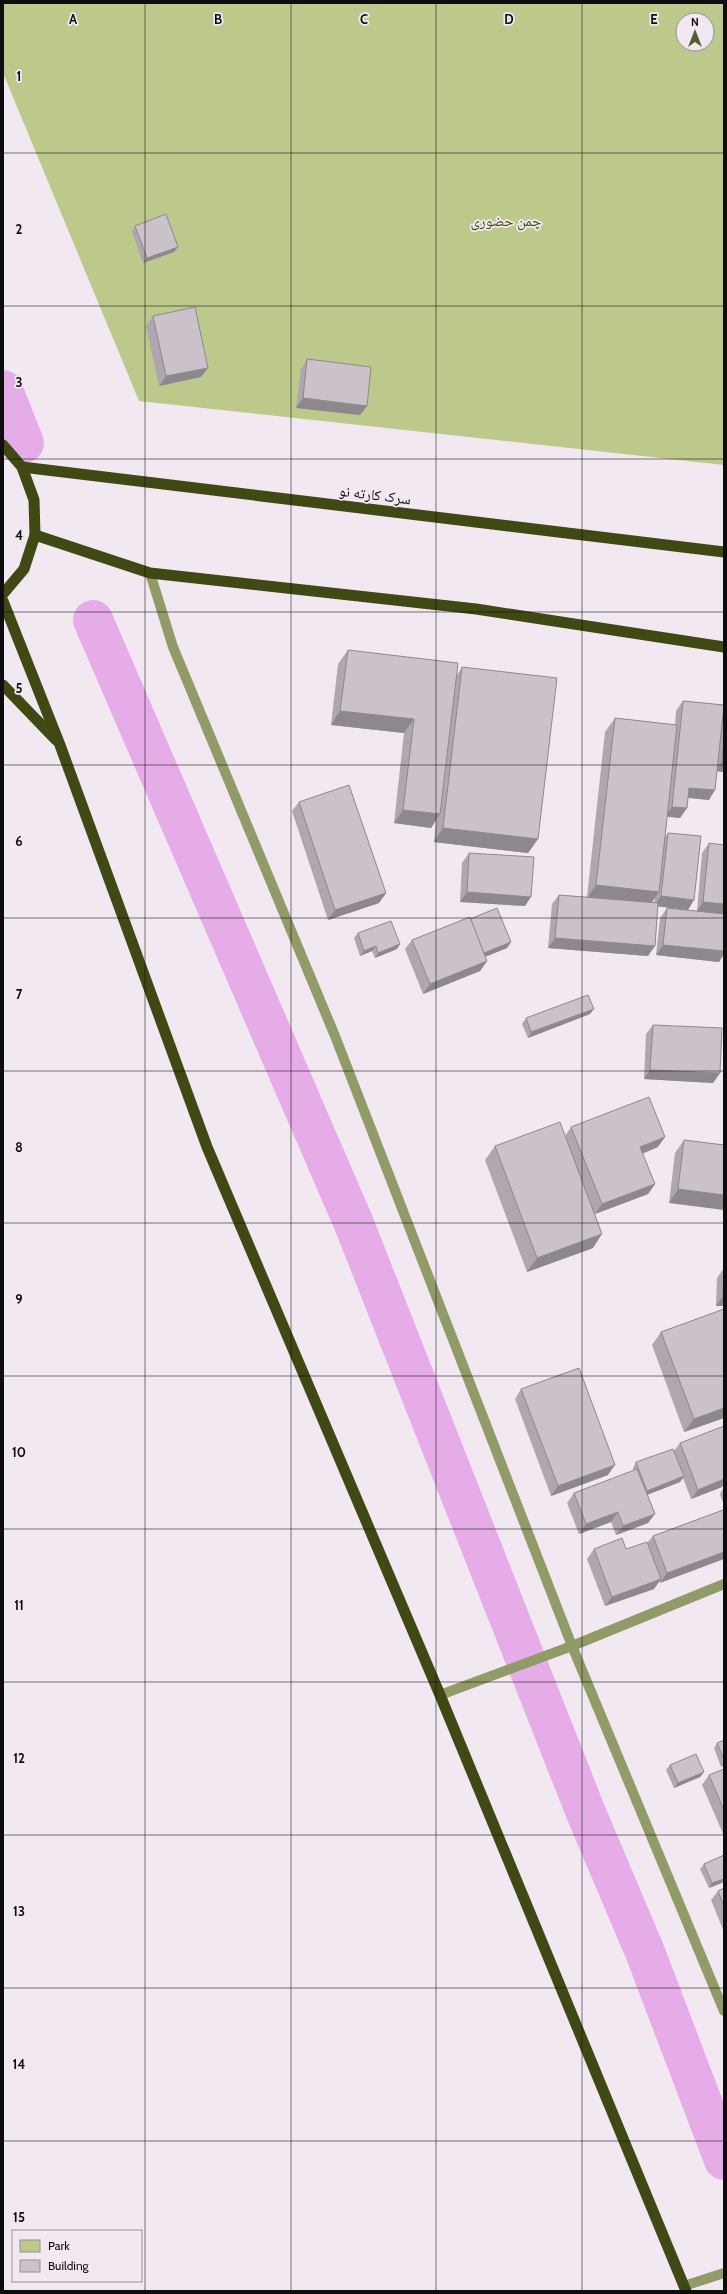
<svg xmlns="http://www.w3.org/2000/svg" width="727" height="2294" font-family="Cabin,'Noto Naskh Arabic',sans-serif">
	<style>
		.green { fill: #bdc98b; fill-rule: evenodd }
		.lines { fill: none; stroke-linecap: round; stroke-linejoin: round }
		.canal { stroke: #e5ace8; stroke-width: 40 }
		.service { stroke: #919b67; stroke-width: 10 }
		.trunk { stroke: #404814; stroke-width: 11 }
		.wall { fill: #afa6af; fill-rule: evenodd }
		.shaded-wall { fill: #8e878e }
		.building { fill: #cbc1cb; stroke: #8e878e }
		.grid { fill: none; stroke: #0f0c0f; stroke-width: 1; stroke-opacity: 0.55 }
		.labels { text-anchor: middle; dominant-baseline: central; stroke-width: 3.5; stroke-linejoin: round; paint-order: stroke }
		.park-label { font-size: 15px; fill: #41490f; stroke: #f2e8f2 }
		.street-label { font-size: 15px; fill: #0f0c0f; stroke: #f2e8f2 }
		.grid-label { font-size: 13px; text-anchor: middle; font-weight: bold; fill: #0f0c0f; stroke: #f2e8f2; stroke-width: 3.5; stroke-linejoin: round; paint-order: stroke }
	</style>
	<rect width="100%" height="100%" fill="#f2e8f2"/>
	<path class="green" d="M3,3h721v462l-585,-64 -136,-328zM683,20h24v24h-24z"/>
	<g class="lines">
		<g class="canal">
			<path d="M3,390l21,53"/>
			<path d="M93,620l261,604 232,589 59,139 79,208"/>
		</g>
		<g class="service">
			<path d="M150,573l23,74 162,389 237,610 152,365"/>
			<path d="M440,1695l132,-49 152,-62"/>
			<path d="M684,2286l40,-13"/>
		</g>
		<g class="trunk">
			<path d="M3,445l19,22 12,33 1,35 -11,34 -21,25"/>
			<path d="M22,467l702,85"/>
			<path d="M35,535l115,38 326,36 248,38"/>
			<path d="M3,601l57,144 147,402 233,548 246,596"/>
			<path d="M3,685l53,55"/>
		</g>
	</g>
	<g class="wall">
		<path d="M135,226l43,21 -4,5 -31,11 -11,-32z"/>
		<path d="M153,316l48,61 -42,9 -13,-60z"/>
		<path d="M307,359l60,47 -7,9 -64,-7 5,-39z"/>
		<path d="M348,650l109,25 5,-8 76,172 -10,14 -94,-11 2,-22 -5,8 -37,-5 10,-90 -73,-8 7,-61z"/>
		<path d="M683,701l41,4v67l-7,-1 -8,29 -21,-2 -1,10 -7,10 -13,-1 -2,20 3,-4 20,77 -30,-4 -10,50 -100,-8 4,-44 7,-9 28,2 18,-165 10,-14 60,7 1,-14zM655,898l-1,5 -2,-1z"/>
		<path d="M299,802l87,91 -7,10 -51,17 -36,-109z"/>
		<path d="M709,843l10,119 -63,-7 4,-37 7,-10 30,3 5,-58z"/>
		<path d="M469,853l56,53 -65,-4 2,-39z"/>
		<path d="M470,919l41,23 -4,6 -22,9 2,4 -7,10 -57,23 -18,-45 7,-9z"/>
		<path d="M358,933l39,16 -22,9 -3,-7 -12,5 -6,-18z"/>
		<path d="M590,1014l-62,24 -6,-14 4,-6z"/>
		<path d="M653,1025l67,48 -7,10 -69,-4 2,-45z"/>
		<path d="M571,1127l87,20 -16,7 13,30 -7,10 -53,20 -2,34 -66,24 -42,-112 10,-14 70,-10z"/>
		<path d="M684,1140l40,5 -55,58 6,-50z"/>
		<path d="M724,1268v38h-8l1,-28z"/>
		<path d="M724,1309v109l-40,14 -32,-87 9,-13z"/>
		<path d="M521,1389l87,86 -57,21 -36,-97z"/>
		<path d="M680,1443l42,44 -31,12 -8,-21 -3,4 -33,13 1,28 -32,12 -5,-13 -32,12 -12,-31 7,-10 60,-22 -1,-3 3,-6 38,-11z"/>
		<path d="M724,1487v18l-4,-11z"/>
		<path d="M723,1510l-63,73 -1,-2 -5,8 -49,17 -18,-47 7,-10h32l21,-6 6,-7z"/>
		<path d="M724,1740v26l-3,1 -7,-19 3,-5z"/>
		<path d="M670,1765l34,7 -4,5 -26,11 -8,-18z"/>
		<path d="M724,1769v67l-22,-51 7,-10z"/>
		<path d="M724,1855v27l-15,6 -9,-19 4,-5z"/>
		<path d="M724,1888v44l-13,-32 7,-9z"/>
	</g>
	<g class="shaded-wall">
		<path d="M178,247l-4,5 -31,11 4,-5z"/>
		<path d="M208,368l-7,9 -42,9 7,-10z"/>
		<path d="M303,398l64,8 -7,9 -64,-7z"/>
		<path d="M340,711l74,8 -10,14 -73,-8z"/>
		<path d="M722,761h2v11l-9,-1z"/>
		<path d="M689,788l26,2 -6,10 -27,-3z"/>
		<path d="M672,807l15,1 -7,10 -15,-2z"/>
		<path d="M403,810l37,4 -9,14 -37,-5z"/>
		<path d="M443,828l95,11 -10,14 -94,-11z"/>
		<path d="M596,885l63,7 -9,13 -63,-7z"/>
		<path d="M467,892l64,5 -6,9 -65,-4z"/>
		<path d="M386,893l-7,10 -51,17 7,-10z"/>
		<path d="M661,896l33,4 -6,10 -34,-4z"/>
		<path d="M703,902l21,2v10l-27,-3z"/>
		<path d="M555,938l100,8 -7,10 -100,-8z"/>
		<path d="M511,942l-4,6 -30,12 4,-6z"/>
		<path d="M400,944l-3,5 -22,9 3,-5z"/>
		<path d="M663,945l61,6v3l-5,8 -63,-7z"/>
		<path d="M376,946l-4,5 -12,5 4,-5z"/>
		<path d="M487,961l-7,10 -57,23 7,-10z"/>
		<path d="M594,1009l-4,5 -62,24 3,-6z"/>
		<path d="M650,1070l70,3 -7,10 -69,-4z"/>
		<path d="M665,1137l-7,10 -25,10 7,-10z"/>
		<path d="M655,1184l-7,10 -53,20 7,-10z"/>
		<path d="M678,1189l46,6v15l-55,-7z"/>
		<path d="M602,1234l-9,14 -66,24 10,-14z"/>
		<path d="M723,1296h1v10h-8z"/>
		<path d="M724,1408v10l-40,14 10,-13z"/>
		<path d="M615,1465l-7,10 -57,21 7,-10z"/>
		<path d="M684,1476l-4,6 -36,14 3,-5z"/>
		<path d="M724,1479v5l-2,3 -31,12 7,-9z"/>
		<path d="M618,1512l-7,10 -32,12 7,-10z"/>
		<path d="M655,1514l-7,9 -32,12 7,-9z"/>
		<path d="M724,1552v7l-64,24 7,-10z"/>
		<path d="M661,1579l-7,10 -49,17 7,-9z"/>
		<path d="M704,1772l-4,5 -26,11 4,-5z"/>
		<path d="M724,1879v3l-15,6 3,-5z"/>
	</g>
	<g class="building">
		<path d="M166,214l12,33 -31,11 -12,-32z"/>
		<path d="M195,307l13,61 -42,8 -13,-60z"/>
		<path d="M307,359l64,8 -4,39 -64,-8z"/>
		<path d="M348,650l110,13 -18,151 -37,-4 11,-91 -74,-8z"/>
		<path d="M462,667l95,11 -19,161 -95,-11z"/>
		<path d="M683,701l41,4 -9,85 -26,-2 -2,20 -15,-1z"/>
		<path d="M615,718l62,7 -18,167 -63,-7z"/>
		<path d="M724,739v22h-2z"/>
		<path d="M349,785l37,108 -51,17 -36,-108z"/>
		<path d="M668,833l33,3 -7,64 -33,-4z"/>
		<path d="M709,843l15,2v59l-21,-2z"/>
		<path d="M469,853l65,4 -3,40 -64,-5z"/>
		<path d="M559,895l99,8 -3,43 -100,-8z"/>
		<path d="M497,908l14,34 -27,11 -14,-34z"/>
		<path d="M667,908l57,6v37l-61,-6z"/>
		<path d="M470,917l17,44 -57,23 -18,-44z"/>
		<path d="M391,921l9,23 -22,9 -2,-7 -12,5 -6,-18z"/>
		<path d="M588,995l6,14 -63,23 -5,-14z"/>
		<path d="M653,1025l69,3 -2,45 -70,-3z"/>
		<path d="M649,1097l16,40 -25,10 15,37 -53,20 -31,-77z"/>
		<path d="M560,1122l42,112 -65,24 -42,-112z"/>
		<path d="M684,1140l40,5v50l-46,-6z"/>
		<path d="M724,1268v28h-1z"/>
		<path d="M724,1309v99l-30,11 -33,-87z"/>
		<path d="M579,1368l36,97 -57,21 -37,-97z"/>
		<path d="M724,1426v53l-26,11 -18,-47z"/>
		<path d="M673,1449l11,27 -37,15 -11,-29z"/>
		<path d="M637,1469l18,45 -32,12 -5,-14 -32,12 -12,-31z"/>
		<path d="M723,1510l1,2v40l-57,21 -14,-37z"/>
		<path d="M622,1538l4,11 21,-7 14,37 -49,18 -18,-48z"/>
		<path d="M724,1740v19l-7,-16z"/>
		<path d="M696,1754l8,18 -26,11 -8,-18z"/>
		<path d="M724,1769v41l-15,-35z"/>
		<path d="M724,1855v24l-12,4 -8,-19z"/>
		<path d="M724,1888v18l-6,-15z"/>
	</g>
	<path class="grid" d="M145,3v2288M291,3v2288M436,3v2288M582,3v2288M3,153h721M3,306h721M3,459h721M3,612h721M3,765h721M3,918h721M3,1071h721M3,1223h721M3,1376h721M3,1529h721M3,1682h721M3,1835h721M3,1988h721M3,2141h721"/>
	<g class="labels">
		<g class="park-label">
			<text x="506" y="221">چمن حضوری</text>
		</g>
		<g class="street-label">
			<text transform="translate(375 495) rotate(7)">سرک کارته نو</text>
		</g>
	</g>
	<g class="grid-label">
		<text x="73" y="24">A</text>
		<text x="218" y="24">B</text>
		<text x="364" y="24">C</text>
		<text x="509" y="24">D</text>
		<text x="654" y="24">E</text>
		<text x="19" y="81">1</text>
		<text x="19" y="234">2</text>
		<text x="19" y="387">3</text>
		<text x="19" y="540">4</text>
		<text x="19" y="693">5</text>
		<text x="19" y="846">6</text>
		<text x="19" y="999">7</text>
		<text x="19" y="1152">8</text>
		<text x="19" y="1304">9</text>
		<text x="19" y="1457">10</text>
		<text x="19" y="1610">11</text>
		<text x="19" y="1763">12</text>
		<text x="19" y="1916">13</text>
		<text x="19" y="2069">14</text>
		<text x="19" y="2222">15</text>
	</g>
	<rect width="727" height="2294" fill="none" stroke="#0f0c0f" stroke-width="8"/>
	<rect x="12" y="2230" width="130" height="52" fill="#f2e8f2" stroke="#979097"/>
	<rect x="20" y="2240" width="20" height="12" fill="#bdc98b" stroke="#979097"/>
	<text x="48" y="2250" font-size="12" fill="#0f0c0f">Park</text>
	<rect x="20" y="2260" width="20" height="12" fill="#cbc1cb" stroke="#979097"/>
	<text x="48" y="2270" font-size="12" fill="#0f0c0f">Building</text>
	<g transform="translate(695 32)"><circle r="19" fill="#f2e8f2" stroke="#979097"/>
	<path d="M0-3L7 15L0 10L-7 15Z" fill="#555d2c"/>
	<text y="-6" font-size="11" font-weight="bold" text-anchor="middle" fill="#0f0c0f">N</text>
	</g>
</svg>
